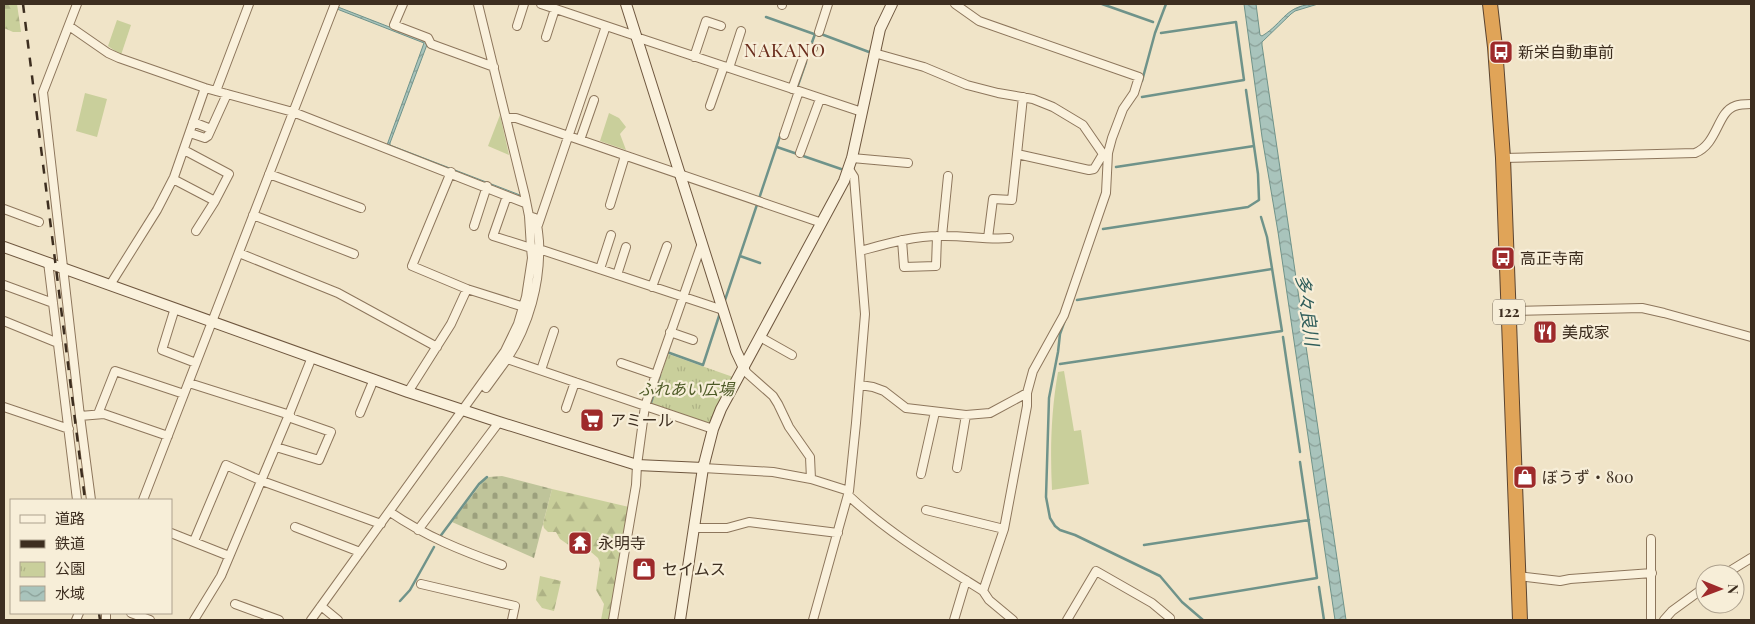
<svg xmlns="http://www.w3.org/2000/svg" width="1755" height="624" viewBox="0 0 1755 624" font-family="'Playfair Display','Noto Sans JP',serif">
<defs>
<pattern id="forest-firs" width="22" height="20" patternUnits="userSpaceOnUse" patternTransform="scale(1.25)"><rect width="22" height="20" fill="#c9cf9b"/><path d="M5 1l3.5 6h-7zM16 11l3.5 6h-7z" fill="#aeb285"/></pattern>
<pattern id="cemetery-stones" width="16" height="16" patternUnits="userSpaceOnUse" patternTransform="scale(1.25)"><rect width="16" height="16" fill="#bfc49a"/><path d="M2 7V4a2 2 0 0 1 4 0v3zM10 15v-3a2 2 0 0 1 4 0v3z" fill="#9ca07d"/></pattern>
<pattern id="park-tufts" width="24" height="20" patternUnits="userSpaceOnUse" patternTransform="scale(1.25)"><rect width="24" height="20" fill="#c9cf9b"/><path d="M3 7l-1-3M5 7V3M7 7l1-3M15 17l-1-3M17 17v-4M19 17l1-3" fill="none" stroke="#aeb285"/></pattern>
<pattern id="water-waves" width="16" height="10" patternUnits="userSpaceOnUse" patternTransform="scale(1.25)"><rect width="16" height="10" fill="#a9c4bc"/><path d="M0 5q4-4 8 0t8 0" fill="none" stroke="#8ba098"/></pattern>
</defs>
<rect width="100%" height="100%" fill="#f0e4c8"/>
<!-- green -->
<path fill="#c9cf9b" d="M117,20L131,25L121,55L108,46Z
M85,93L107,99L97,137L76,131Z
M609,113L619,118L626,127L620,134L626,150L600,141Z
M500,115L509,155L488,146Z
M1064,371L1074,431L1081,430L1089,484L1052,490C1050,450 1051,412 1058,372Z"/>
<!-- forest -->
<path fill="url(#forest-firs)" d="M4,4H17L21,32H13L4,28Z
M552,489L629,507L610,620H601L604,604L596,590L600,563L598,558L591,552L573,548L560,539L556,532H548L544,528L543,524Z
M540,576L561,581L554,611L542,608L536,600Z"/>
<!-- cemetery -->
<path fill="url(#cemetery-stones)" d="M502,476L552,489L534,558L452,522L484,480L489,477Z"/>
<!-- park -->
<path fill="url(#park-tufts)" d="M668,354L733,377L710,425L651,406Z"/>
<!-- water -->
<path fill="url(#water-waves)" stroke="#6f938a" d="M1244,4H1256L1260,35L1262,36C1285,22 1285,4 1318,4L1295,11L1291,14L1262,42V45L1346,620H1335L1278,232L1262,137Z
M338,7L428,42L390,143V145L520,195V197L387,145L424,43L337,9Z"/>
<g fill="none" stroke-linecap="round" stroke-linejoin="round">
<!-- stream -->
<path stroke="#6f938a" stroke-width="2.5" d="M1102,4L1153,22
M766,17L814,34
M810,48L815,34H821L869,52
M1142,81L1155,33L1166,4
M797,88L806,62
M1142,97L1244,80L1236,22L1161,33
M777,147L841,169
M1116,167L1254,146
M1103,229L1248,207L1259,200L1258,174L1246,90
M740,256L760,263
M725,300L781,133
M1077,300L1272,269
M1065,320L1060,334L1058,352L1049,398L1046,497L1050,518L1055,526L1060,530L1075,535L1160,576L1182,602L1203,620
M1283,337L1300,452
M667,353V352L703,365L720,313
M1060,364L1282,331L1267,237L1261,217
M647,415L660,375
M439,538L479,484L487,477
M1144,545L1309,520
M1319,587L1324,620
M1190,599L1317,578L1300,462
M400,601L410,590L434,547"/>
<!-- street casing -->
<g stroke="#8d765c" stroke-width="10">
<path id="street" d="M77,4L43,92L80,416
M403,4L394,25L428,38L431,44L494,67
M541,4L636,36
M782,5V4
M69,26L108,53L119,58L205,88L293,112L525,203
M517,26L524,4
M819,32L828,4
M546,37L555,9
M636,37L862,112
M874,53L924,67L967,85L998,93L1033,99L1053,107L1083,125L1103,154L1108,153
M694,57L706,21L721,26
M729,68L741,31
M792,89L806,50L813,48
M216,91L249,4
M710,106L724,66
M506,118H516L822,223
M193,122L211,129
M190,133L205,138L208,136L227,94
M784,135L799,91
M580,140L594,100
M184,150L229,174L215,201L196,231
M800,153L820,99
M1017,154L1023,97
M852,158L908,163
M1503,158L1695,153C1718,144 1717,112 1735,106C1740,104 1746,104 1751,104
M451,172L412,266L467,289L524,307
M269,174L361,208
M173,179L215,201
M507,196L493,236L531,248L539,249L723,310
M610,205L625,156
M4,209L39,222
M253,215L354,254
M529,216L535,218C538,225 538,233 539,241C541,282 529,325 507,359L713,429
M538,225L606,26
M474,226L487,186
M942,236L948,176
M988,238L993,199L1012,200L1017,154L1089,170L1094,169L1103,154
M902,240L904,267L936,266L937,236
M860,251C886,244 912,236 940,236C963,235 986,240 1009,238
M239,253L338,293L437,347
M48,262L77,500
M600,269L611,235
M617,275L626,247
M4,285L53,303
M110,285L157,210L174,177L205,88
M652,287L667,246
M175,308L162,350L196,363
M1509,311L1642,308L1664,313L1751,337
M4,321L58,343
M670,332L693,340
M760,337L792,355
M621,363L656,375
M744,368L747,373L773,396L778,404L789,427L810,457L811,479
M541,370L554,331
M189,383L290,415
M860,385L873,387L884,391L906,408L966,415L990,413L1027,393L1033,371L1064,315L1106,193L1108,153L1112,138L1123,109L1134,93L1139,77L979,21L955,4
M486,388L507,359
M408,392L451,324L467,289
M4,407L69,429
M566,408L575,382
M360,413L374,379
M98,414L115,371L184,394
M276,447L319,460L331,432L288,417
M703,468L773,472L811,479L849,491
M957,468L966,415
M921,474L935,412
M848,495C888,533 937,562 983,591L989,600L1013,620
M91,500L80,416L104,414L168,436
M143,500L335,4
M926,510L1004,529
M390,512C425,536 462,551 502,565
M295,527L360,552
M694,528H727L749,522L838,533
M418,530L499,422
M171,533L229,556
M194,541L226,465L262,481L381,524
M1725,574L1751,558
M1518,576L1560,581L1570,579L1652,573
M421,584L515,606L512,620
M983,591L1004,529L1027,406V393
M235,604L279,620
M321,606L338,620
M106,613V620
M131,613L150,620
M76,620L79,613
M194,620L221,576L288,417L312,357
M311,620L505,351L518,324L526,297L532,258L531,248L529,216L525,196L478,4
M613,620L636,485L637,465L645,406L702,243
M813,620L849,491L856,423L865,314L854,177L849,169
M954,620L966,580
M1067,620L1096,571L1152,603L1170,618
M1651,620V539
M1664,620L1672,611L1705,587"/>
</g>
<!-- secondary casing -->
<g stroke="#6f573f" stroke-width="12">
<path id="secondary" d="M626,4L736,351L744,368
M4,247L408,392L499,422L637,465L703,468
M680,620L703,468L713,429L721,409L844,181L852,158L880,29L892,4"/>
</g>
<!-- highway casing -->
<g stroke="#5b4430" stroke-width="16">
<path id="highway" d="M1490,4L1495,47L1503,158L1520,620"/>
</g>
<!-- street -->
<use href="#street" stroke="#faf1dc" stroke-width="8"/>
<!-- secondary -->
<use href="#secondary" stroke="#faf1dc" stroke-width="10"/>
<!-- highway -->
<use href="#highway" stroke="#e0a458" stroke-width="14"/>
<!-- rail -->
<path stroke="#3d2e20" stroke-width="2.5" stroke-dasharray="9 9" stroke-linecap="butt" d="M23,4L85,500
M99,613L100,620"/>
</g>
<!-- icons -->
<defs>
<g id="bus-square" transform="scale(1.25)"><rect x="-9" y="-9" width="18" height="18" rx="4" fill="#9e2a2b" stroke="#f7eed8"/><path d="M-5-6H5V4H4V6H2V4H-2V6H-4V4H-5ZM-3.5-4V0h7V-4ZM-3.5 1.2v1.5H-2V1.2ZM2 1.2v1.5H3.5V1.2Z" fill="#fff"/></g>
<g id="restaurant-square" transform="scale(1.25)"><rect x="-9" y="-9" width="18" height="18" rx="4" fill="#9e2a2b" stroke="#f7eed8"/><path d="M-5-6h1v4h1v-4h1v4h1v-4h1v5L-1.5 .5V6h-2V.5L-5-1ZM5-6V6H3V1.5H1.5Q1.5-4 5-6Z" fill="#fff"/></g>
<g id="supermarket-square" transform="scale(1.25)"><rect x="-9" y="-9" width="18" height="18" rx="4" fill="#9e2a2b" stroke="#f7eed8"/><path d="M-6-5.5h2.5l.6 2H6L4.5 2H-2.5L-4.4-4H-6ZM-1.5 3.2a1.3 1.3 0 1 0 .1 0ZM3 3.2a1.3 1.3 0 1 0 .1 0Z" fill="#fff"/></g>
<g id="shop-square" transform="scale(1.25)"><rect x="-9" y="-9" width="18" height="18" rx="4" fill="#9e2a2b" stroke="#f7eed8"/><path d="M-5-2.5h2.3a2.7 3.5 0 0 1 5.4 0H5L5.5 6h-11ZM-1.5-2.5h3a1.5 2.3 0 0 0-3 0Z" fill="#fff"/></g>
<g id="temple-square" transform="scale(1.25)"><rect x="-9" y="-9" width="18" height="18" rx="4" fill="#9e2a2b" stroke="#f7eed8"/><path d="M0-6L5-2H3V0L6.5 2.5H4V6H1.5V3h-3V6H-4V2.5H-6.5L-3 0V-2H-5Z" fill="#fff"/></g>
</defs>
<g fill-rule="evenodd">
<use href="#bus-square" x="1501" y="52"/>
<use href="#bus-square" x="1503" y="258"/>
<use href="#restaurant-square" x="1545" y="332"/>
<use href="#supermarket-square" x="592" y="420"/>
<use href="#shop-square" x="1525" y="477"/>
<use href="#temple-square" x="580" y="543"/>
<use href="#shop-square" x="644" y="569"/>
</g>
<g text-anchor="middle" stroke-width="4.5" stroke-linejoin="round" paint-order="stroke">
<!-- shield labels -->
<rect fill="#f7eed8" stroke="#756857" stroke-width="1" x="1493" y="299.5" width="32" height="25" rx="4"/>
<g font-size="15" font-weight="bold" fill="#3d2e20">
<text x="1509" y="317">122</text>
</g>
<!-- poi labels -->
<g font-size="16" fill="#3d2e20" stroke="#f7eed8" text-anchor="start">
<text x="1518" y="58">新栄自動車前</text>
<text x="1520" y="264">高正寺南</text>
<text x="1562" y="338">美成家</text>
<text x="610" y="426">アミール</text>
<text x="1542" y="483">ぼうず・800</text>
<text x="598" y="549">永明寺</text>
<text x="662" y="575">セイムス</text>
</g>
<!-- park labels -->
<g font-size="16" font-style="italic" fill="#4d5a26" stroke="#f7eed8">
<text x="686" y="395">ふれあい広場</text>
</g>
<!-- water labels -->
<g font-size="18" font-style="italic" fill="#2f5d5a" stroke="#f7eed8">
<text transform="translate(1307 310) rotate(82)" y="6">多々良川</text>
</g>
<!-- quarter labels -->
<g font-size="19" letter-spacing="1" fill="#6b2e1e" stroke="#f7eed8">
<text x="785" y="57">NAKANO</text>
</g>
</g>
<!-- border -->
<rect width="1755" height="624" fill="none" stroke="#3d2e20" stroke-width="10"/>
<!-- legend -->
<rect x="10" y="499" width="162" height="115" fill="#f7eed8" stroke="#ada18e"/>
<rect x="20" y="515" width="25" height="8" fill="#faf1dc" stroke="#ada18e"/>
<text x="55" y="524" font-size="15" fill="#3d2e20">道路</text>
<rect x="20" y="540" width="25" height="8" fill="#3d2e20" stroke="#ada18e"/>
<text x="55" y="549" font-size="15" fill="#3d2e20">鉄道</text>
<rect x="20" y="562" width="25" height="15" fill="url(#park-tufts)" stroke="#ada18e"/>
<text x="55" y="574" font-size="15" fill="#3d2e20">公園</text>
<rect x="20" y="586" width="25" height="15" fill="url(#water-waves)" stroke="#ada18e"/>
<text x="55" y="599" font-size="15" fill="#3d2e20">水域</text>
<!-- north arrow -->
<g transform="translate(1720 589) rotate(91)"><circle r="24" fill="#f7eed8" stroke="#ada18e"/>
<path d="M0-4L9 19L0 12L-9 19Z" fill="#9e2a2b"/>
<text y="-8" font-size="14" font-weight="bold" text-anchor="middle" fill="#3d2e20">N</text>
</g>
</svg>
